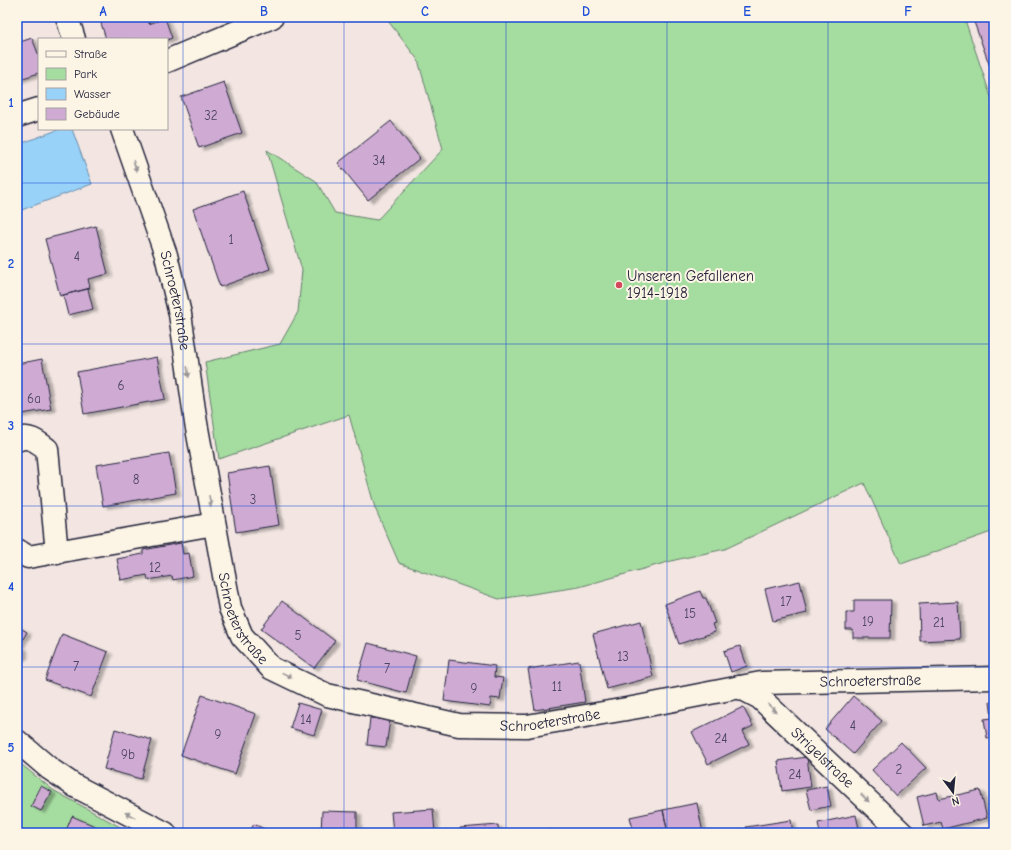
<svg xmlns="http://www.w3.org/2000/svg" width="1011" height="850" viewBox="0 0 1011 850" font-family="'Comic Neue',sans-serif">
<defs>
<filter id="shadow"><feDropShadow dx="4.5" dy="2.5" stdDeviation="1" flood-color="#0004"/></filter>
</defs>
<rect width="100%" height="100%" fill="#f3e6e2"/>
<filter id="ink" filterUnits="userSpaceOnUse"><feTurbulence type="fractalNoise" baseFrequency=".025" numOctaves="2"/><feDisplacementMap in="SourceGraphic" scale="8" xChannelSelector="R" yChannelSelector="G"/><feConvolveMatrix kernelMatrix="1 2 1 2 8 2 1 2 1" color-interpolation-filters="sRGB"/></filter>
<g filter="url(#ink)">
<!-- green -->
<path fill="#a5dc9f" stroke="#647f6d" d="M385,17H964L994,106V531L901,564L864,483L725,549L675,560L579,587L499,599L399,563L375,508L349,415L219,459L205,362L280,344L298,312L302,270L267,150L316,181L335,213L377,220L443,149L418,60Z
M17,761L53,790L131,833H17Z"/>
<!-- water -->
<path fill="#98d2f8" stroke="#698cac" d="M60,129H72L92,184L19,211L17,207V145Z"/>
<!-- building -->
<path fill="#cfabd4" stroke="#22223b" filter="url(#shadow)" d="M99,17H147L149,24L165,18L172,38L167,40L106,39Z
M989,17H994L993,75L974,22Z
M32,38L39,56V73L17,80V43Z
M224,82L242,133L199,148L181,97Z
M391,121L420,158L368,200L338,163Z
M243,191L270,269L220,287L193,209Z
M96,226L108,274L88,279L90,288L60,296L45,239Z
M88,289L93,309L68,315L63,295Z
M157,357L165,399L84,414L77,372Z
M42,359L51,409L22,414L17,387V364Z
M17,387L22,414L17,415Z
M169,453L176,493L103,506L96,465Z
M270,466L279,525L236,532L227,473Z
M181,543L183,554L189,553L193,576L173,580L172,576L148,580L147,575L121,580L117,559L143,554V550Z
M800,581L807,613L773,621L765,589Z
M700,591L703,598H706L715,623L712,624L715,632L679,644L665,604Z
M854,600H891L890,638H853V630H846V612H854Z
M282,601L335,641L314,668L261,629Z
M958,602L960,639L920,641L919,604Z
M641,621L653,677L607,689L593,634Z
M17,626L27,632L19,646L23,648V656L17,660Z
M62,634L108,652L91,697L45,680Z
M368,643L416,656L406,693L357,680Z
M740,646L747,666L731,672L724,651Z
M449,660L495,666L494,677L503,678L500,699L491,698L490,707L444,701Z
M579,661L585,702L535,710L528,669Z
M202,695L256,714L235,774L181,755Z
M853,696L882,721L853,754L825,729Z
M994,701V741L993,737L987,738L984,719L992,718L990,702Z
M298,703L322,710L314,735L290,728Z
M743,707L753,726L743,731L749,744L708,764L692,732Z
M370,718L390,720L386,747L367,745Z
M115,729L152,740L141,779L104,769Z
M901,742L926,768L896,796L872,770Z
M807,757L811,787L782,791L778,761Z
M41,786L52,792L41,811L31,806Z
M827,786L831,806L811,810L806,790Z
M980,790L987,818L943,829L941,822L924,826L917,797L937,792L939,799Z
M697,803L703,833H668L663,810Z
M433,809L435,833H393L391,812Z
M663,810L668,833H634L630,817Z
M322,811L357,812V833H321Z
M856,815L860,833H820L818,823Z
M72,816L106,831L105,833H65Z
M791,820L793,833H747L746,827Z
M254,824L272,833H249Z
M498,825L499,833H460V828Z
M547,830L589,832V833H547Z"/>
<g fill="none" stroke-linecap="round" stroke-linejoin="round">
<!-- minor casing -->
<g stroke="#22223b" stroke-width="25">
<g id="minor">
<path d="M67,17L74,39"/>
<path d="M167,61L272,17"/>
<path d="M17,116L39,109"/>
<path id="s1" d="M122,129L166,255L180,314L196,423L230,608L242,636L271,668L327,695L459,725L527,726L638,707L761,683L994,678"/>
<path d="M17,440C28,434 38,442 47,449L57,553"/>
<path d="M17,550L28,557L214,524"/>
<path id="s2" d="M739,687L760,698L902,833"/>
<path d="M17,741L50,769L75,786L165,833"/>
</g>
</g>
<!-- minor -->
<use href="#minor" stroke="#fcf5e5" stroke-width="22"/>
</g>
<!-- one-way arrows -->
<defs><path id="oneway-solid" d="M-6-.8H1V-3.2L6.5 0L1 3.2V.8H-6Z"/></defs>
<g fill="#9a9698">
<use href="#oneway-solid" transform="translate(135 166) rotate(71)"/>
<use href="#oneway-solid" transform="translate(188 372) rotate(82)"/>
<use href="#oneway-solid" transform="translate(210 501) rotate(80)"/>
<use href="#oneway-solid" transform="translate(287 675) rotate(26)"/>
<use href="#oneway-solid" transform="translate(772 708) rotate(44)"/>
<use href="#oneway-solid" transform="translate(865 798) rotate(44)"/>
<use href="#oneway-solid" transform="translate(130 815) rotate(-152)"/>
</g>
</g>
<!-- grid -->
<path fill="none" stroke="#1d4ed8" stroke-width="1" stroke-opacity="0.55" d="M183,17V833M344,17V833M506,17V833M667,17V833M828,17V833M17,183H994M17,344H994M17,506H994M17,667H994"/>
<!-- markers -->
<circle fill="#d1495b" stroke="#fcf5e5" stroke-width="1.5" cx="619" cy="285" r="4"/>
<g text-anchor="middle" stroke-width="4" stroke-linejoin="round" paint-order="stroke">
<!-- number labels -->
<g font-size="13" fill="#4d4461">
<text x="211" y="120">32</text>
<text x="379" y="165">34</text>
<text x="231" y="244">1</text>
<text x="77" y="261">4</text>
<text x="121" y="390">6</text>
<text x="34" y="403">6a</text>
<text x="136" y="484">8</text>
<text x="253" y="504">3</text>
<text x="155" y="572">12</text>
<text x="786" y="606">17</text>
<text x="690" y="618">15</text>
<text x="868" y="626">19</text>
<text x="939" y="627">21</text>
<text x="298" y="640">5</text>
<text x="623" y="661">13</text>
<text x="76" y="671">7</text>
<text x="387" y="673">7</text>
<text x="557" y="691">11</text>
<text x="474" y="693">9</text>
<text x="306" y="724">14</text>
<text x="853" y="730">4</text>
<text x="218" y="739">9</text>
<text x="721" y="743">24</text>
<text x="128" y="759">9b</text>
<text x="899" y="774">2</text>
<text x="795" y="779">24</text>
</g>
<!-- poi labels -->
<g font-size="15" fill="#22223b" stroke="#fcf5e5" text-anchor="start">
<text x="627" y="281">Unseren Gefallenen<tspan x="627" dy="17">1914-1918</tspan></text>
</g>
<!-- street labels -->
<g font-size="15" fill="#22223b" stroke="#fcf5e5">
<text dy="5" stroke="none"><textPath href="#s1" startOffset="180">Schroeterstraße</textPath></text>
<text dy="5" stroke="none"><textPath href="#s1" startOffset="507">Schroeterstraße</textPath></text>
<text dy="5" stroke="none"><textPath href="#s1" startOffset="1179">Schroeterstraße</textPath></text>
<text dy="5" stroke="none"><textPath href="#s1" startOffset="855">Schroeterstraße</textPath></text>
<text dy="5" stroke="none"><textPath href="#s2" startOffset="110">Strigelstraße</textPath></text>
</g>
</g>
<!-- margin -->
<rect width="1011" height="850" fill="none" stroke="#fcf5e5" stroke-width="44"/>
<!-- legend -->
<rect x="38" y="38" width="130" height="92" fill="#fcf5e5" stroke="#a5a1a1"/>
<rect x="46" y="51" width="20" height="6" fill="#fcf5e5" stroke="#a5a1a1"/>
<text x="74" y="58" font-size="12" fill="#22223b">Straße</text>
<rect x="46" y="68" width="20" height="12" fill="#a5dc9f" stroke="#a5a1a1"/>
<text x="74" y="78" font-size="12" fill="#22223b">Park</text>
<rect x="46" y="88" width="20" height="12" fill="#98d2f8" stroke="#a5a1a1"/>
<text x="74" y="98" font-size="12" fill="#22223b">Wasser</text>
<rect x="46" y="108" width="20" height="12" fill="#cfabd4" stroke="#a5a1a1"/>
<text x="74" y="118" font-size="12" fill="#22223b">Gebäude</text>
<!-- north arrow -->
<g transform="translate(953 792) rotate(164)" stroke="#fcf5e5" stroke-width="3" paint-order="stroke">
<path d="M0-3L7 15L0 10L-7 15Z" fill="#22223b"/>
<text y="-6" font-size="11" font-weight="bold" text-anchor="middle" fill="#22223b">N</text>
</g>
<rect x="22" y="22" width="967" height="806" fill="none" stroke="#1d4ed8" stroke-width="1.5"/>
<g font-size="13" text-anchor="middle" font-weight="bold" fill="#1d4ed8">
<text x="103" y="16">A</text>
<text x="264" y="16">B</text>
<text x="425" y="16">C</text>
<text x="586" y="16">D</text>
<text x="747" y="16">E</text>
<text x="908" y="16">F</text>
<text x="11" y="107">1</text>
<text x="11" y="268">2</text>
<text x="11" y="430">3</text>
<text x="11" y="591">4</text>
<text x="11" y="752">5</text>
</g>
</svg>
